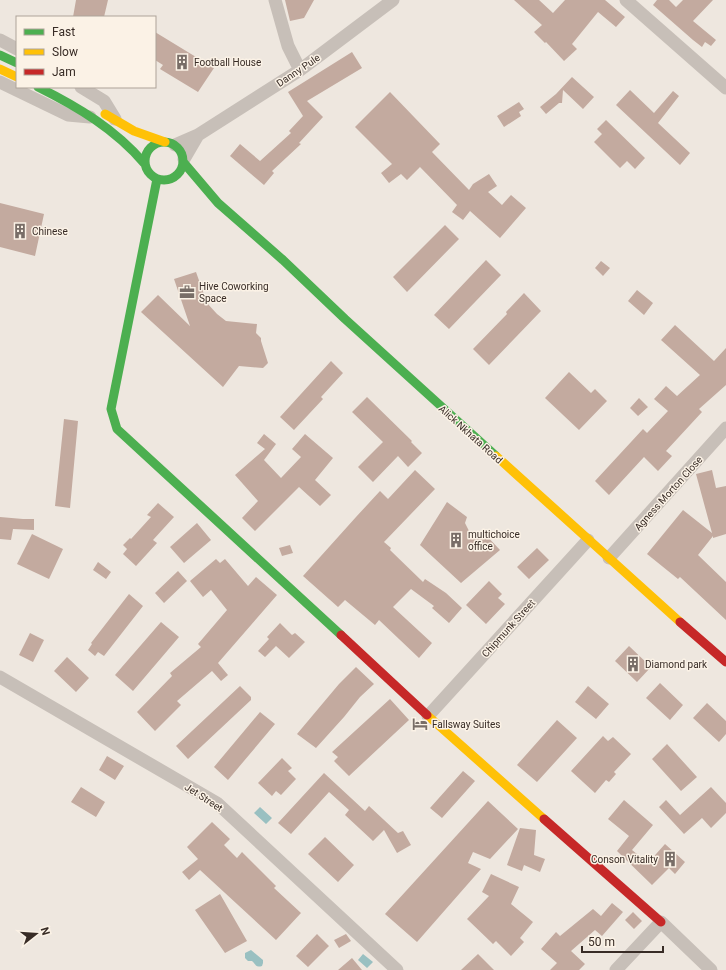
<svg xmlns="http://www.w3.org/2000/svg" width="726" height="970" viewBox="0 0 726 970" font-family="Roboto,sans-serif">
<rect width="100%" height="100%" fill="#eee7df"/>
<!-- water -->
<path fill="#99c0c1" d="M260,807L272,818L266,824L254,813Z
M251,950L263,960V963L262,966C255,968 256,964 252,961H248L245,958V953Z
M363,954L373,962L367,968L358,960Z"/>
<!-- building -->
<path fill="#c3aa9f" d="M76,0H108L104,17H73Z
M285,0H314L304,18L290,21Z
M514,0H539L553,13L565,0H605L625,17L616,27L598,12L572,44L577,49L564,61L546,42L545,43L534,32L542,25Z
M657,0H669L676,7L683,0H713L693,21L716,40L711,46L705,42L702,47L693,40L653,5Z
M155,32L214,68L198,92L160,69L163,65L155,60Z
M352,52L362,68L307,101L323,117L299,143L301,144L272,171L274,173L264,185L230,156L240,144L260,161L291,133L289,131L303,116L288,92Z
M572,77L594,97L583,109L563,90L562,103H559L546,114L540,107L556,94Z
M630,90L654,113L673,91L679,96L658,123L690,153L680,165L616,105Z
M390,92L440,144L432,152L469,190L473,184L489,174L497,186L488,192L502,205L511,195L526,208L500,238L470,211L463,220L452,212L457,205L420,167L407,180L401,174L389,183L381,173L392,164L355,127Z
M519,102L524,109L519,112L521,116L504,127L497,116Z
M606,120L645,158L635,169L627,161L620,168L594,142L602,134L597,129Z
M0,203L44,214L35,256L0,247Z
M445,225L459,239L407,292L393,277Z
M486,260L501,275L449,329L434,315Z
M601,261L610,268L603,276L595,268Z
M196,272L207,303L217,314L226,321L257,324L256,333L261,338V341L268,363L263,368L239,366L223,387L141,312L158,295L190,326L174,279Z
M637,290L653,303L644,315L628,301Z
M524,293L541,311L489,365L473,349L507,314L506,312Z
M675,325L714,361L726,348V385L699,409L702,412L666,451L672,456L658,471L644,457L609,495L595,481L643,429L647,433L668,411L654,399L666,386L677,396L700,375L661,340Z
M331,361L343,373L321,397L323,399L294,430L280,417Z
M569,372L591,393L595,389L607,401L579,430L545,398Z
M367,397L412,441L411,442L422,453L408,467L398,456L373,482L358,467L383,442L352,412Z
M639,398L648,407L638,416L630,408Z
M64,419L78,421L70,508L55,506Z
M264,434L276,444L264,460L281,478L301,457L292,449L305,434L333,458L315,480L331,495L320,506L299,487L255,531L242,518L258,501L235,475L265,449L257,443Z
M415,470L435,489L384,542L391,548L390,550L423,582L425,579L446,593L462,608L449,623L432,608L434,606L411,589L393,607L432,643L419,658L379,620L375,625L345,600L338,607L303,576L356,517L380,491L388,499Z
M712,470L716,488L726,486V534L713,538V536L698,555L726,582V620L680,577L678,579L647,554L683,510L712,533L696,474Z
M447,502L467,517L465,523L469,531L475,535L484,533L500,550L461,583L420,545Z
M158,503L174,517L153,540L157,543L136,566L123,554L127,549L123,545L130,538L131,539L151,517L147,515Z
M0,517L23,519H34V530L13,529L11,540L0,539Z
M197,523L211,540L184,563L170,547Z
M32,534L63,549L49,579L17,564Z
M290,545L293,553L282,556L279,548Z
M537,548L549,560L529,579L517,567Z
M216,559L220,563L225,559L248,586L256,577L277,595L218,663L228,675L221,681L212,671L177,701L181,705L155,731L137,712L172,676L170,673L201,647L198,644L227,610L211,590L203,597L190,581Z
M98,562L111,572L106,579L93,570Z
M178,571L187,581L164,603L155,593Z
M489,581L502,594L498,598L505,604L486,624L466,605Z
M129,594L143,606L104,656L98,652L95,656L88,650L92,644L91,643Z
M161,622L179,637L133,691L115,675Z
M280,623L292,635L295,633L305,642L289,658L276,646L265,657L258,651L269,639L267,637Z
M30,633L44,640L33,662L19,655Z
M629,646L651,667L637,682L615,661Z
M67,657L89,678L76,692L54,671Z
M356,667L374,684L360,697L344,717L316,748L297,734L339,684Z
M660,683L683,705L670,720L646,698Z
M240,686L251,697V700L188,759L176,746Z
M588,686L609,704L596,719L575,702Z
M390,699L409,720L349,776L334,761L338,757L332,752Z
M707,703L726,721V734L719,742L693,718Z
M260,712L275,724L228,780L214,767Z
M557,720L577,738L537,782L517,765Z
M603,736L608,741L613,737L631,754L614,772L616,774L609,782L606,780L595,793L571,771Z
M667,744L697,777L681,791L652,759Z
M107,756L124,766L115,780L99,770Z
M282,758L292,768L288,771L296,779L281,795L276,791L272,796L258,783Z
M463,771L475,781L442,818L430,808Z
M324,773L365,811L369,806L398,833L403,831L411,845L397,853L384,830L373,841L345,815L349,810L329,792L291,834L278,823Z
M81,787L105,802L96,817L71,802Z
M711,787L726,803V813L711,828L702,818L684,834L659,807L666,800L680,815Z
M624,800L653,825L632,850L648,863L665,844L685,862L675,874L669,868L652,885L617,851L629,836L608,819Z
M488,801L518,829L490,859L473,852L468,863L481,869L417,942L385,914Z
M212,822L230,839L224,845L237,858L242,852L276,886L274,888L301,913L276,940L200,870L189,880L182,872L198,859L187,847Z
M520,828L536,830L534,855L545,859L540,872L524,865L522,871L507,865Z
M325,837L354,865L338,882L308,854Z
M491,874L519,887L511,904L533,922L520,938L524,942L511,956L496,941L493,944L467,919L489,896L482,892Z
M220,894L247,941L225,953L195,910Z
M612,903L623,912L602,936L595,930L571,951L585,964L579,970H550L557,963L541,949L556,932L560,936L593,909L601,916Z
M633,912L642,921L634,929L625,920Z
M317,934L329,946L308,967L296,956Z
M346,934L351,941L339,948L334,940Z
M478,954L494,970H461Z
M352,958L362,970H338Z"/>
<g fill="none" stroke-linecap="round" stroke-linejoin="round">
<!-- street -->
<path stroke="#c7bfb8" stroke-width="13" d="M275,0L288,46L300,70
M626,0L726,88
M0,40L17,49
M0,82L68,115L90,117
M81,87L104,101L115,119
M175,145L198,135L300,70L393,0
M184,159L198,135
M609,558L726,428
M0,677L217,803L397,970
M428,716L588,540
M616,970L661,922L711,970"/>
<!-- fast -->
<path stroke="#4caf50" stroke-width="9" d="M0,55L17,63
M38,87C78,107 115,129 144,163
M145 161a19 19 0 1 1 38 0a19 19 0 1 1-38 0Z
M184,163L218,203L283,260L345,319L496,456
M157,179L111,409L117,429L341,635"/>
<!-- slow -->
<path stroke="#ffc107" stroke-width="9" d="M0,69L17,77
M105,114L134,131L165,142
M496,456L680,622
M427,715L544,819"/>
<!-- jam -->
<path stroke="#c62828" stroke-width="9" d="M680,622L726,662
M341,635L427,715
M544,819L661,922"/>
</g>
<!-- icons -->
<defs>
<g id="building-bare" transform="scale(1.2)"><path d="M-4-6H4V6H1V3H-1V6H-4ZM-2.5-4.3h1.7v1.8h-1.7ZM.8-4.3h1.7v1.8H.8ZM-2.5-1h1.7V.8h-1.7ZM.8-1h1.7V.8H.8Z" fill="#786d67" stroke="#fbf2e6" stroke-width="2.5" paint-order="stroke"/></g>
<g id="office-bare" transform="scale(1.2)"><path d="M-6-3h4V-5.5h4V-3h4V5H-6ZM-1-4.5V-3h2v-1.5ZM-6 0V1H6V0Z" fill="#786d67" stroke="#fbf2e6" stroke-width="2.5" paint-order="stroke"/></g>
<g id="hotel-bare" transform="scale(1.2)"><path d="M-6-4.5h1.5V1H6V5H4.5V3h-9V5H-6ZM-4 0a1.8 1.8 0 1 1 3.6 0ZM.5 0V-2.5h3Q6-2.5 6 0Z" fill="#786d67" stroke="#fbf2e6" stroke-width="2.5" paint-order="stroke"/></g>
</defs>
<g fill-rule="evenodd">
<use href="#building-bare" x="182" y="62"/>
<use href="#building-bare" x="20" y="231"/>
<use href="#office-bare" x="187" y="292"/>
<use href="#building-bare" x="456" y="540"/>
<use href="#building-bare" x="633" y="664"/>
<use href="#hotel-bare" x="420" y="724"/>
<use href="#building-bare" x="670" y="859"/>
</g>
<g text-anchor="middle" stroke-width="3" stroke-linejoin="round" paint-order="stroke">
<!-- poi labels -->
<g font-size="10" fill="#382c26" stroke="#fbf2e6" text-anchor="start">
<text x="194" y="66">Football House</text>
<text x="32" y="235">Chinese</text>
<text x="199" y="290">Hive Coworking<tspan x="199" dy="12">Space</tspan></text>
<text x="468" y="538">multichoice<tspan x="468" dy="12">office</tspan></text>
<text x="645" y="668">Diamond park</text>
<text x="432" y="728">Fallsway Suites</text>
<text x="658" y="863" text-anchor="end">Conson Vitality</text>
</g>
<!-- street labels -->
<g font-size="10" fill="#382c26" stroke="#fbf2e6">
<text transform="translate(298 70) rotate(-34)" y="4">Danny Pule</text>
<text transform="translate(471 434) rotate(42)" y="4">Alick Nkhata Road</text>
<text transform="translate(668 493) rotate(-48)" y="4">Agness Morton Close</text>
<text transform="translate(508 628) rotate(-48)" y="4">Chipmunk Street</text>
<text transform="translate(204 797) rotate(33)" y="4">Jet Street</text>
</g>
</g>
<!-- legend -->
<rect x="16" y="16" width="140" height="72" fill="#fbf2e6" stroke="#ada399"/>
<rect x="24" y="29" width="20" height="6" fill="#4caf50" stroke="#ada399"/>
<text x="52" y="36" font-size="12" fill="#382c26">Fast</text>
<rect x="24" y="49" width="20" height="6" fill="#ffc107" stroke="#ada399"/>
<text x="52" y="56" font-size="12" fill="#382c26">Slow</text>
<rect x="24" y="69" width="20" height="6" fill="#c62828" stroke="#ada399"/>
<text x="52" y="76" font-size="12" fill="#382c26">Jam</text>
<!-- north arrow -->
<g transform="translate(36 934) rotate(73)" stroke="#fbf2e6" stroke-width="3" paint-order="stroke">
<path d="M0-3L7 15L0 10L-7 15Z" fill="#382c26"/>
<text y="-6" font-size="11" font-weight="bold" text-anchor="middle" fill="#382c26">N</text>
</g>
<!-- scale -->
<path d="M582 946v6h81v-6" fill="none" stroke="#382c26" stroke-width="2"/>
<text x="588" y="946" font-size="12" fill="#382c26" stroke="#fbf2e6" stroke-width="3" paint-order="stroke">50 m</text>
</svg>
